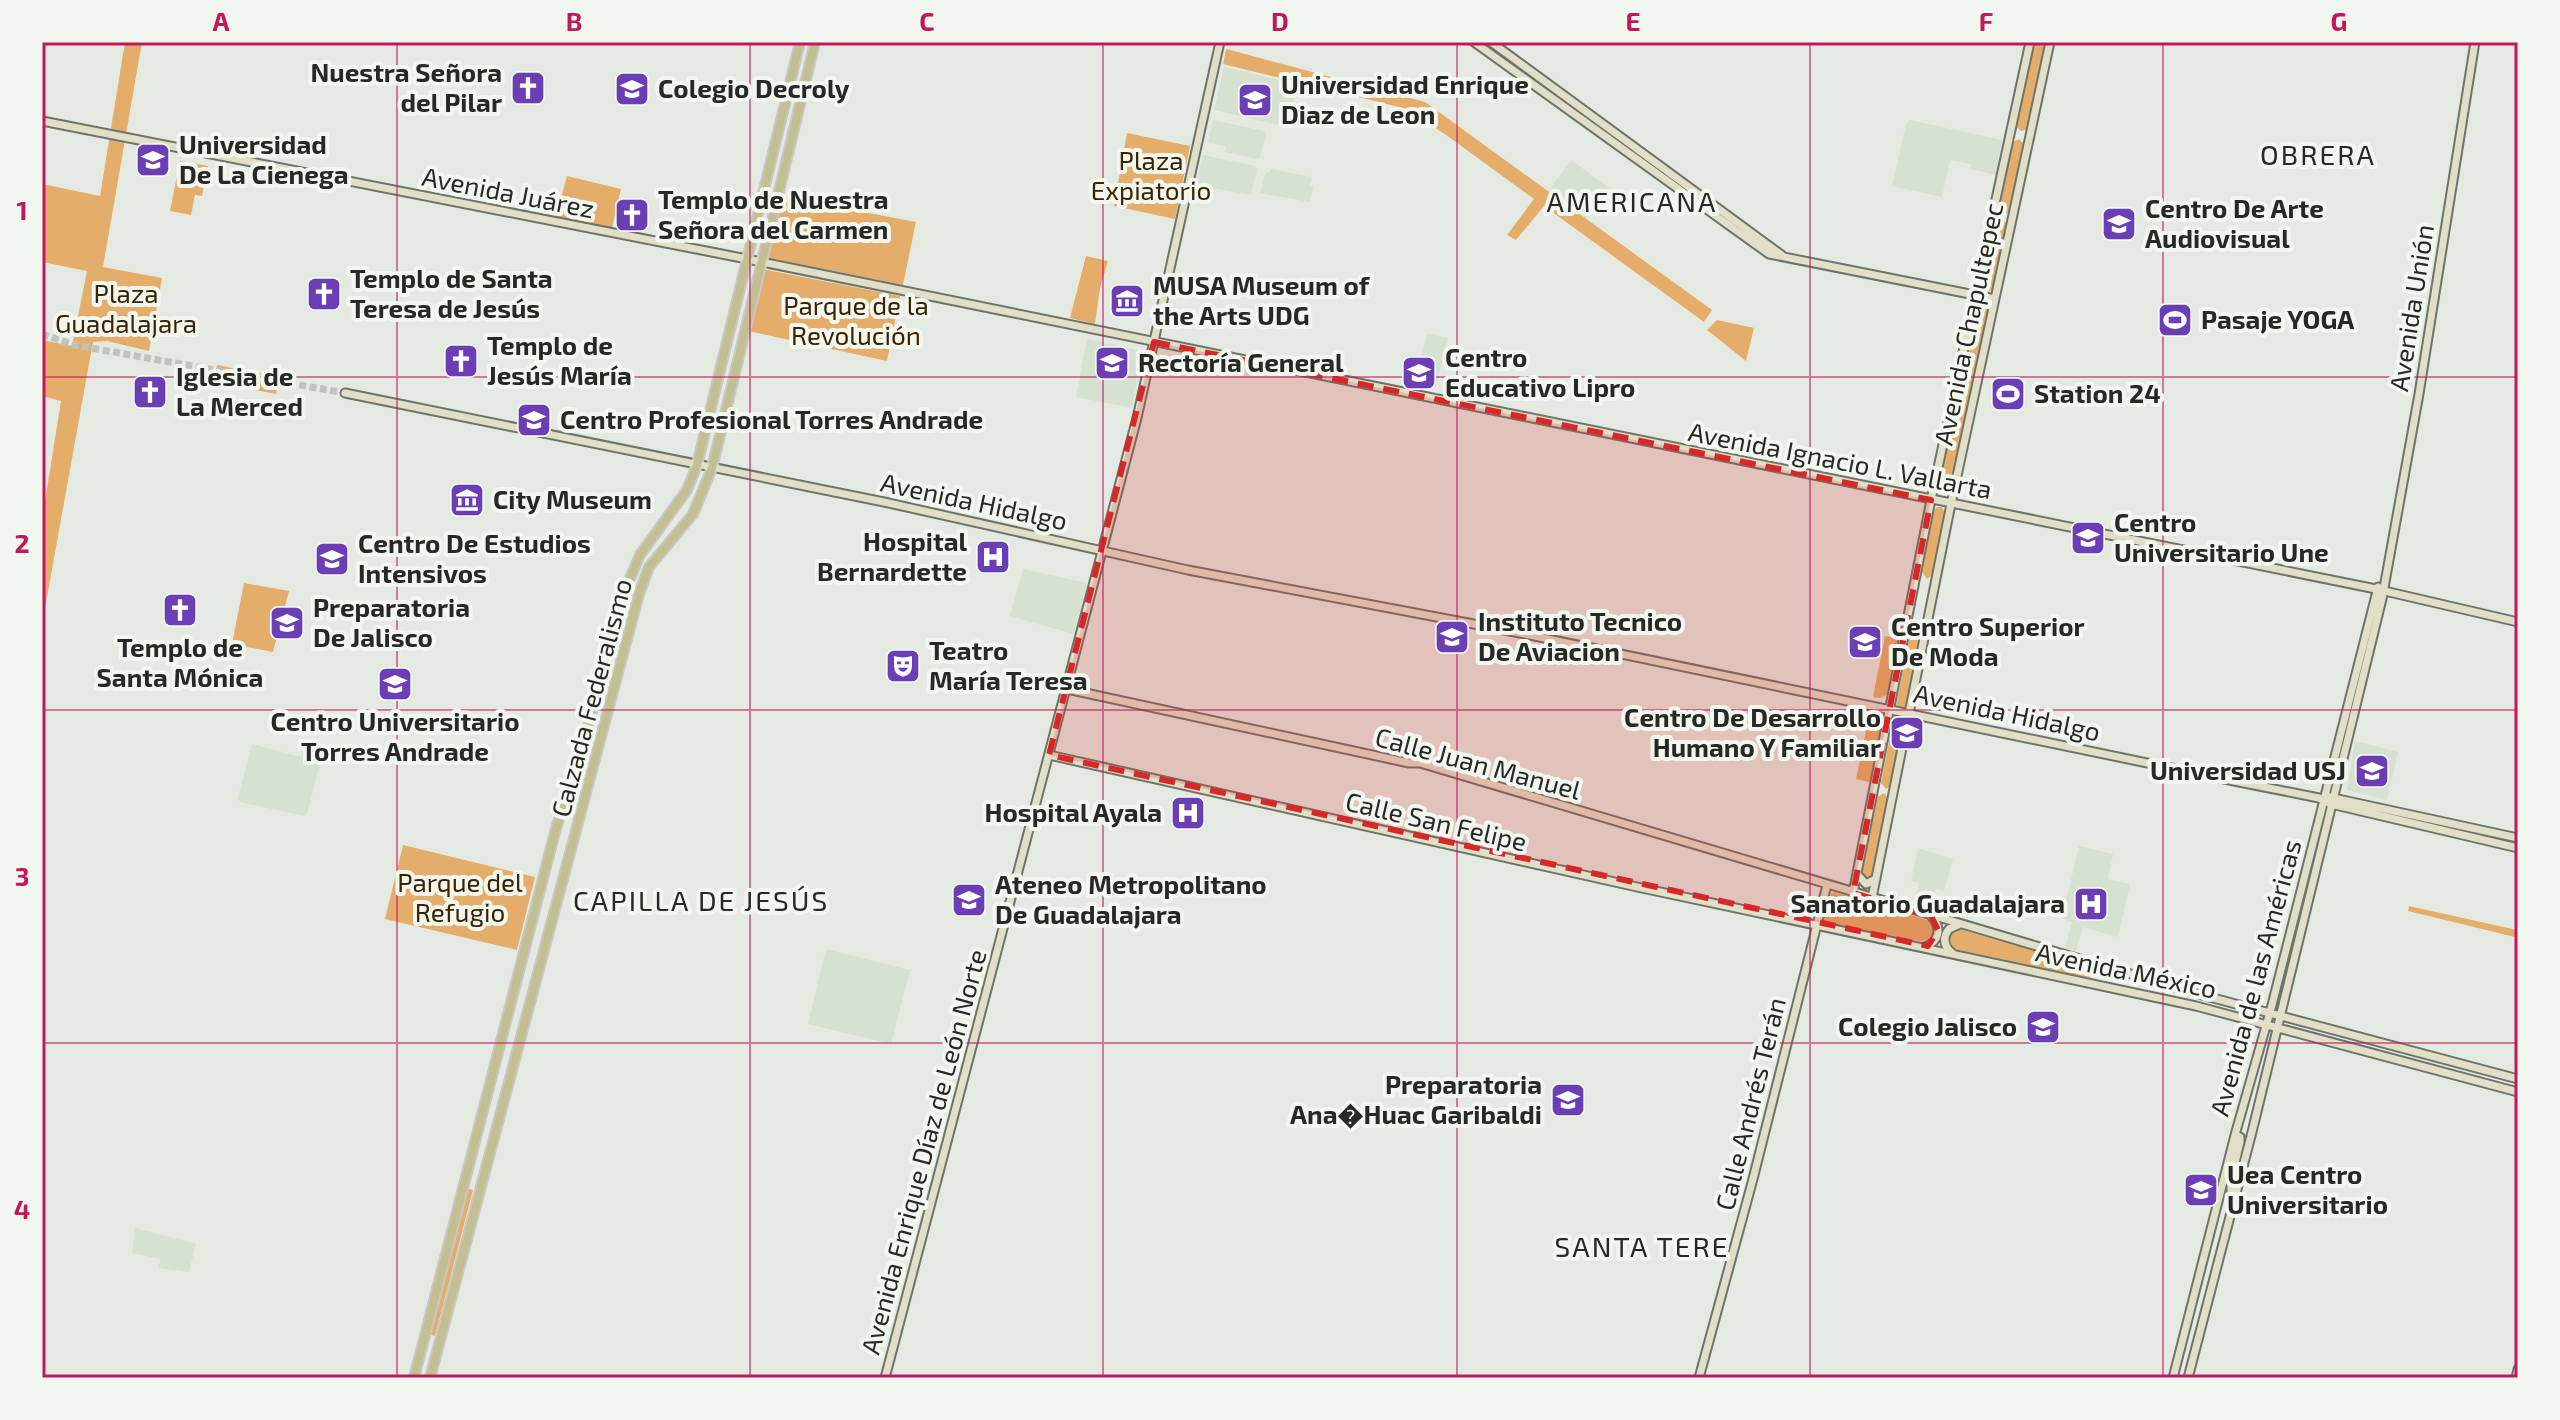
<svg xmlns="http://www.w3.org/2000/svg" width="2560" height="1420" viewBox="0 0 2560 1420" font-family="'Exo 2',sans-serif">
<rect width="100%" height="100%" fill="#e4eae1"/>
<!-- built -->
<path fill="#d6e1d1" d="M1224,67L1283,81L1281,87L1296,90L1287,127L1214,110Z
M1213,120L1264,131L1266,134L1260,157L1257,159L1225,152L1226,146L1208,143Z
M1910,120L2002,140L1996,175L1970,169L1971,164L1950,160L1942,197L1892,186L1906,125Z
M1203,155L1255,166L1257,170L1251,195L1196,185Z
M1571,160L1609,188L1585,220L1547,193Z
M1270,169L1312,177L1310,185L1313,186L1310,202L1260,193L1266,172L1269,173Z
M1427,334L1448,338L1436,387L1415,382Z
M1087,339L1143,351L1132,408L1076,397Z
M1023,569L1087,583L1074,634L1010,616Z
M2355,741L2398,752L2387,800L2347,790Z
M252,744L300,757L303,748L322,754L307,814L304,816L240,802L238,798Z
M2079,846L2113,854L2108,879L2130,884L2118,937L2083,927L2076,951L2065,948L2072,922L2064,919L2065,912L2056,909L2059,896L2067,897Z
M1918,848L1953,859L1944,891L1935,889L1930,908L1914,903L1919,883L1911,881Z
M826,949L910,970L891,1044L808,1024Z
M135,1228L196,1244L189,1272L159,1268L160,1259L132,1253Z"/>
<!-- green -->
<path fill="#e4ae6a" d="M125,42H142L103,267L162,278L149,351L107,341L93,342L42,625V520L61,401L42,396V373L45,368L42,340L72,346L87,271L42,262V184L100,196Z
M2033,42H2047L2028,129L2021,131L2015,126Z
M1226,49L1425,102L1712,310L1704,322L1544,206L1516,240L1507,235L1534,199L1449,137L1407,109L1223,64Z
M1127,133L1190,146L1175,219L1114,206Z
M2019,139L2025,145L2011,211L2003,215L1998,208L2012,143Z
M180,161L208,166L202,196L195,195L191,215L170,211Z
M567,176L621,189L612,228L556,217Z
M780,196L916,222L903,285L765,258Z
M2003,220L2008,225L1994,289L1987,292L1982,286L1995,225Z
M1086,256L1108,261L1100,288L1095,324L1070,318Z
M762,269L900,296L887,361L748,331Z
M1979,305L1987,307L1988,313L1950,490L1943,494L1937,488L1975,310Z
M1717,320L1754,328L1746,361L1707,330Z
M217,365L279,377L276,394L214,382Z
M1937,507H1942L1945,513L1933,574L1927,579L1922,572L1934,511Z
M244,583L289,591L273,652L232,644Z
M1916,635L1920,641L1892,785L1886,789L1881,783L1909,639Z
M1885,636L1902,639L1891,693L1880,698L1873,697Z
M1870,711L1887,715L1873,783L1856,779Z
M1884,793L1889,799L1873,876L1867,881L1861,874L1877,797Z
M403,845L535,877L517,950L385,919Z
M1834,892L1927,920L1933,926V933L1927,940L1920,941L1827,923L1823,919L1828,896Z
M2409,906L2517,930L2515,937L2408,911Z
M1959,929L2091,967L2095,975L2087,979L1953,949C1945,942 1948,931 1959,929Z
M466,1188L473,1190L435,1336L428,1334Z"/>
<g fill="none" stroke-linecap="round" stroke-linejoin="round">
<!-- secondary-tunnel -->
<path stroke="#bec3bc" stroke-width="7" stroke-dasharray="7 3.5" stroke-linecap="butt" d="M42,334L74,345L345,393"/>
<!-- secondary casing -->
<g stroke="#6e746c" stroke-width="11">
<path id="secondary" d="M1474,42L1769,254L1995,299
M1491,42L1783,256
M42,121L747,259L2376,589L2518,622
M345,393L884,502L1188,570L1500,629L2239,782L2319,798L2331,804L2518,848
M1067,689L1409,763H1420L2198,994L2518,1079
M1049,755L1637,887L2196,1006L2518,1092
M2329,797L2518,838
M1857,874L1866,884L1876,879
M1853,893L1931,500L2030,42
M1872,898L1951,504L2050,42
M1925,947C1940,941 1942,927 1931,916
M1952,953C1944,946 1942,938 1949,929L1960,924
M2231,1197V1180L2240,1142V1137L2235,1135
M885,1378L1137,418L1220,42
M1699,1378L1753,1179L1827,885
M2173,1378L2235,1135L2272,1005L2378,587
M2188,1378L2252,1132L2382,599L2419,394L2475,42
M2516,1378L2518,1369"/>
</g>
<!-- primary casing -->
<g stroke="#c7c7c7" stroke-width="12">
<path id="primary" d="M414,1378L555,832L589,722L625,590L640,555L687,490L697,465L800,42
M430,1378L639,594L649,567L693,514L712,468L815,42"/>
</g>
<!-- secondary -->
<use href="#secondary" stroke="#e1dfc8" stroke-width="7"/>
<!-- primary -->
<use href="#primary" stroke="#c4bf91" stroke-width="8"/>
</g>
<!-- marked area -->
<path fill="#d62828" fill-opacity="0.2" stroke="#d62828" stroke-width="6" stroke-dasharray="16 10" stroke-linejoin="round" d="M1154,342L1931,500L1853,893L1931,916L1938,930L1928,946L1049,755Z"/>
<!-- grid -->
<path fill="none" stroke="#c2185b" stroke-width="2" stroke-opacity="0.55" d="M397,42V1378M750,42V1378M1103,42V1378M1457,42V1378M1810,42V1378M2163,42V1378M42,377H2518M42,710H2518M42,1043H2518"/>
<!-- icons -->
<defs>
<g id="church-square" transform="scale(1.8)"><rect x="-9" y="-9" width="18" height="18" rx="4" fill="#6c3eb6" stroke="#f1f7ee"/><path d="M-1.2-6h2.4v3.5h3.3v2.4h-3.3V6h-2.4V-.1h-3.3v-2.4h3.3Z" fill="#fff"/></g>
<g id="university-square" transform="scale(1.8)"><rect x="-9" y="-9" width="18" height="18" rx="4" fill="#6c3eb6" stroke="#f1f7ee"/><path d="M0-5L7-2L0 1L-7-2ZM-4 1L0 2.5L4 1V4Q0 6-4 4Z" fill="#fff"/></g>
<g id="museum-square" transform="scale(1.8)"><rect x="-9" y="-9" width="18" height="18" rx="4" fill="#6c3eb6" stroke="#f1f7ee"/><path d="M0-6L6-3V-2H-6V-3ZM-5-1h2V3h-2ZM-1-1h2V3h-2ZM3-1h2V3H3ZM-6 4H6V6H-6Z" fill="#fff"/></g>
<g id="stadium-square" transform="scale(1.8)"><rect x="-9" y="-9" width="18" height="18" rx="4" fill="#6c3eb6" stroke="#f1f7ee"/><path d="M0-5a6.5 5 0 1 0 0 10a6.5 5 0 1 0 0-10ZM-3.5-1.8h7v3.6h-7Z" fill="#fff"/></g>
<g id="hospital-square" transform="scale(1.8)"><rect x="-9" y="-9" width="18" height="18" rx="4" fill="#6c3eb6" stroke="#f1f7ee"/><path d="M-5-5h3v3.5h4V-5h3V5h-3V1.5h-4V5h-3Z" fill="#fff"/></g>
<g id="theatre-square" transform="scale(1.8)"><rect x="-9" y="-9" width="18" height="18" rx="4" fill="#6c3eb6" stroke="#f1f7ee"/><path d="M-5-5.5Q0-4 5-5.5V0Q5 5 0 6Q-5 5-5 0ZM-3.3-2.5H-1v1.5H-3.3ZM1-2.5H3.3v1.5H1ZM-2.8 1Q0 5.5 2.8 1Z" fill="#fff"/></g>
</defs>
<g fill-rule="evenodd">
<use href="#church-square" x="528" y="88"/>
<use href="#university-square" x="632" y="89"/>
<use href="#university-square" x="1255" y="100"/>
<use href="#university-square" x="153" y="160"/>
<use href="#church-square" x="632" y="215"/>
<use href="#university-square" x="2119" y="224"/>
<use href="#church-square" x="324" y="294"/>
<use href="#museum-square" x="1127" y="301"/>
<use href="#stadium-square" x="2175" y="320"/>
<use href="#church-square" x="461" y="361"/>
<use href="#university-square" x="1112" y="363"/>
<use href="#university-square" x="1419" y="373"/>
<use href="#church-square" x="150" y="392"/>
<use href="#stadium-square" x="2008" y="394"/>
<use href="#university-square" x="534" y="420"/>
<use href="#museum-square" x="467" y="500"/>
<use href="#university-square" x="2088" y="538"/>
<use href="#hospital-square" x="993" y="557"/>
<use href="#university-square" x="332" y="559"/>
<use href="#church-square" x="180" y="610"/>
<use href="#university-square" x="287" y="623"/>
<use href="#university-square" x="1452" y="637"/>
<use href="#university-square" x="1865" y="642"/>
<use href="#theatre-square" x="903" y="666"/>
<use href="#university-square" x="395" y="684"/>
<use href="#university-square" x="1907" y="733"/>
<use href="#university-square" x="2372" y="771"/>
<use href="#hospital-square" x="1188" y="813"/>
<use href="#university-square" x="969" y="900"/>
<use href="#hospital-square" x="2091" y="904"/>
<use href="#university-square" x="2043" y="1027"/>
<use href="#university-square" x="1568" y="1100"/>
<use href="#university-square" x="2201" y="1190"/>
</g>
<g text-anchor="middle" stroke-width="8" stroke-linejoin="round" paint-order="stroke">
<!-- poi labels -->
<g font-size="26" font-weight="bold" fill="#272926" stroke="#f1f7ee" text-anchor="start">
<text x="502" y="82" text-anchor="end">Nuestra Señora<tspan x="502" dy="30">del Pilar</tspan></text>
<text x="1281" y="94">Universidad Enrique<tspan x="1281" dy="30">Diaz de Leon</tspan></text>
<text x="658" y="98">Colegio Decroly</text>
<text x="179" y="154">Universidad<tspan x="179" dy="30">De La Cienega</tspan></text>
<text x="658" y="209">Templo de Nuestra<tspan x="658" dy="30">Señora del Carmen</tspan></text>
<text x="2145" y="218">Centro De Arte<tspan x="2145" dy="30">Audiovisual</tspan></text>
<text x="350" y="288">Templo de Santa<tspan x="350" dy="30">Teresa de Jesús</tspan></text>
<text x="1153" y="295">MUSA Museum of<tspan x="1153" dy="30">the Arts UDG</tspan></text>
<text x="2201" y="329">Pasaje YOGA</text>
<text x="487" y="355">Templo de<tspan x="487" dy="30">Jesús María</tspan></text>
<text x="1445" y="367">Centro<tspan x="1445" dy="30">Educativo Lipro</tspan></text>
<text x="1138" y="372">Rectoría General</text>
<text x="176" y="386">Iglesia de<tspan x="176" dy="30">La Merced</tspan></text>
<text x="2034" y="403">Station 24</text>
<text x="560" y="429">Centro Profesional Torres Andrade</text>
<text x="493" y="509">City Museum</text>
<text x="2114" y="532">Centro<tspan x="2114" dy="30">Universitario Une</tspan></text>
<text x="967" y="551" text-anchor="end">Hospital<tspan x="967" dy="30">Bernardette</tspan></text>
<text x="358" y="553">Centro De Estudios<tspan x="358" dy="30">Intensivos</tspan></text>
<text x="313" y="617">Preparatoria<tspan x="313" dy="30">De Jalisco</tspan></text>
<text x="1478" y="631">Instituto Tecnico<tspan x="1478" dy="30">De Aviacion</tspan></text>
<text x="1891" y="636">Centro Superior<tspan x="1891" dy="30">De Moda</tspan></text>
<text x="180" y="657" text-anchor="middle">Templo de<tspan x="180" dy="30">Santa Mónica</tspan></text>
<text x="929" y="660">Teatro<tspan x="929" dy="30">María Teresa</tspan></text>
<text x="1881" y="727" text-anchor="end">Centro De Desarrollo<tspan x="1881" dy="30">Humano Y Familiar</tspan></text>
<text x="395" y="731" text-anchor="middle">Centro Universitario<tspan x="395" dy="30">Torres Andrade</tspan></text>
<text x="2346" y="780" text-anchor="end">Universidad USJ</text>
<text x="1162" y="822" text-anchor="end">Hospital Ayala</text>
<text x="995" y="894">Ateneo Metropolitano<tspan x="995" dy="30">De Guadalajara</tspan></text>
<text x="2065" y="913" text-anchor="end">Sanatorio Guadalajara</text>
<text x="2017" y="1036" text-anchor="end">Colegio Jalisco</text>
<text x="1542" y="1094" text-anchor="end">Preparatoria<tspan x="1542" dy="30">Ana�Huac Garibaldi</tspan></text>
<text x="2227" y="1184">Uea Centro<tspan x="2227" dy="30">Universitario</tspan></text>
</g>
<!-- park labels -->
<g font-size="26" fill="#3c2300" stroke="#f1f7ee">
<text x="1151" y="170">Plaza<tspan x="1151" dy="30">Expiatorio</tspan></text>
<text x="126" y="303">Plaza<tspan x="126" dy="30">Guadalajara</tspan></text>
<text x="856" y="315">Parque de la<tspan x="856" dy="30">Revolución</tspan></text>
<text x="460" y="892">Parque del<tspan x="460" dy="30">Refugio</tspan></text>
</g>
<!-- street labels -->
<g font-size="26" fill="#272926" stroke="#f1f7ee">
<text transform="translate(508 193) rotate(11)" y="9">Avenida Juárez</text>
<text transform="translate(2412 308) rotate(-81)" y="9">Avenida Unión</text>
<text transform="translate(1969 324) rotate(-78)" y="9">Avenida Chapultepec</text>
<text transform="translate(1840 461) rotate(11)" y="9">Avenida Ignacio L. Vallarta</text>
<text transform="translate(974 502) rotate(12)" y="9">Avenida Hidalgo</text>
<text transform="translate(592 698) rotate(-75)" y="9">Calzada Federalismo</text>
<text transform="translate(2007 713) rotate(12)" y="9">Avenida Hidalgo</text>
<text transform="translate(1478 764) rotate(15)" y="9">Calle Juan Manuel</text>
<text transform="translate(1436 822) rotate(13)" y="9">Calle San Felipe</text>
<text transform="translate(2126 971) rotate(12)" y="9">Avenida México</text>
<text transform="translate(2256 978) rotate(-75)" y="9">Avenida de las Américas</text>
<text transform="translate(1751 1104) rotate(-76)" y="9">Calle Andrés Terán</text>
<text transform="translate(924 1152) rotate(-75)" y="9">Avenida Enrique Díaz de León Norte</text>
</g>
<!-- neighbourhood labels -->
<g font-size="28" letter-spacing="2" fill="#272926" stroke="#f1f7ee">
<text x="2318" y="165">OBRERA</text>
<text x="1632" y="212">AMERICANA</text>
<text x="701" y="911">CAPILLA DE JESÚS</text>
<text x="1642" y="1257">SANTA TERE</text>
</g>
</g>
<!-- border -->
<rect width="2560" height="1420" fill="none" stroke="#f1f7ee" stroke-width="88"/>
<rect x="44" y="44" width="2472" height="1332" fill="none" stroke="#c2185b" stroke-width="3"/>
<g font-size="26" text-anchor="middle" font-weight="bold" fill="#c2185b">
<text x="221" y="31">A</text>
<text x="574" y="31">B</text>
<text x="927" y="31">C</text>
<text x="1280" y="31">D</text>
<text x="1633" y="31">E</text>
<text x="1986" y="31">F</text>
<text x="2339" y="31">G</text>
<text x="22" y="220">1</text>
<text x="22" y="553">2</text>
<text x="22" y="886">3</text>
<text x="22" y="1219">4</text>
</g>
</svg>
